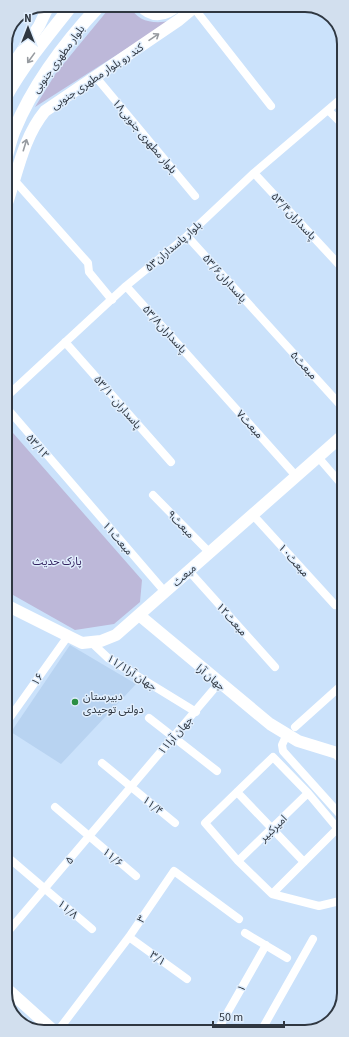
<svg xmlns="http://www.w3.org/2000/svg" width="349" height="1037" viewBox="0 0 349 1037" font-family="'Source Sans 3','Noto Sans Arabic',sans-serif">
<rect width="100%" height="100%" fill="#cbe2fb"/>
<!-- built -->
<path fill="#b8d3f1" d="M70,645L136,684L61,764L11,732Z"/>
<!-- green -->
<path fill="#bdb8d9" d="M112,5H129C137,22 153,24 170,21L35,107L56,73Z
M6,425L142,580L140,602L114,624L75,630L6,591Z"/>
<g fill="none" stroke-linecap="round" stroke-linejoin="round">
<!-- street -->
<path stroke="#fff" stroke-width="8" d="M194,8L271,106
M95,76L195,196
M328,110L343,125
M254,173L343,269
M15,181L88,263L89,272L112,300
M187,236L343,408
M126,286L296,476
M65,342L171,462
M6,397L126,286L187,236L254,173L343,97
M6,407L165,592
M318,457L343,486
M153,495L209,552
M253,515L335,605
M189,571L275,667
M91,642L108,658L196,712
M149,718L217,771
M6,723L68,636
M295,727L344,683
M287,734L282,745L283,751L344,819
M102,763L175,823
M237,792L304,862
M55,807L136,876
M344,836L308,793L273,757L205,823L238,861L272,894L319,906L344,900
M10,859L92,929
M238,861L308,793
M272,894L337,829
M245,933L287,958
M6,934L219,683
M129,937L187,979
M170,1031H171
M217,1031L266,945
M261,1031L313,939
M57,1032L129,937L174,871L239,919"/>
<!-- secondary -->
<path stroke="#fff" stroke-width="12" d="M5,76L39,26L49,5
M5,209C17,176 22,139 45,111L179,20L197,5
M6,605L82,643L101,641L116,635L343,435
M139,615L270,724L298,741L337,753L344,760
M6,988L55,1032"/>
<!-- primary -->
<path stroke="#fff" stroke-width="13" d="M141,5C152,18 166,15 177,5
M5,98C24,64 48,35 72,5
M5,161C8,151 10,141 14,131C33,85 66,41 100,5"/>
</g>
<!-- one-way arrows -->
<defs><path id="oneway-shaft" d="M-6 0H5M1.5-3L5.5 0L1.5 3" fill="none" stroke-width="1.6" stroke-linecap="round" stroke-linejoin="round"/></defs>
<g stroke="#979ba0">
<use href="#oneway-shaft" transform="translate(154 37) rotate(-34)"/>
<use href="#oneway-shaft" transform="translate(31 58) rotate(126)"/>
<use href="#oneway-shaft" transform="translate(25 145) rotate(-73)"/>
</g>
<!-- markers -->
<circle fill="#2c8f44" stroke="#e0eefd" stroke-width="1.5" cx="75" cy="702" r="4"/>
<g text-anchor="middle" stroke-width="3" stroke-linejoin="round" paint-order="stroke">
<!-- street labels -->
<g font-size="11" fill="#2f3741" stroke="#e0eefd">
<text transform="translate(58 59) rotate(-54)" y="4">بلوار مطهری جنوبی</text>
<text transform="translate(97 76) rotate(-34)" y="4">کند رو بلوار مطهری جنوبی</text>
<text transform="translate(145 136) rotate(50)" y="4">بلوار مطهری جنوبی۱۸</text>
<text transform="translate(294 216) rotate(47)" y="4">پاسداران۵۳/۴</text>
<text transform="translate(173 246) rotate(-41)" y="4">بلوار پاسداران۵۳</text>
<text transform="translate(225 278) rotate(48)" y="4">پاسداران۵۳/۶</text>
<text transform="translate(165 329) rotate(48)" y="4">پاسداران۵۳/۸</text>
<text transform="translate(304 365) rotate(48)" y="4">مبعث۵</text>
<text transform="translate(118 402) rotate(49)" y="4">پاسداران۵۳/۱۰</text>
<text transform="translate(250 424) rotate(48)" y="4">مبعث۷</text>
<text transform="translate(38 446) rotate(49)" y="4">۵۳/۱۲</text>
<text transform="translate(181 524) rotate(46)" y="4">مبعث۹</text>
<text transform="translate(118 538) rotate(49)" y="4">مبعث۱۱</text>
<text transform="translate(294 560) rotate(48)" y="4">مبعث۱۰</text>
<text transform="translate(184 575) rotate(-42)" y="4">مبعث</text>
<text transform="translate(232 619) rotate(48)" y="4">مبعث۱۲</text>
<text transform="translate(132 672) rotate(33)" y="4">جهان آرا۱۱/۱</text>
<text transform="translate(211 677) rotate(40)" y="4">جهان آرا</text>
<text transform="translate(37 679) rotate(-55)" y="4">۱۶</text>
<text transform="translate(175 735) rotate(-49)" y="4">جهان آرا۱۱</text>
<text transform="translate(153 805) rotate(39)" y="4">۱۱/۴</text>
<text transform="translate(273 828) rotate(-44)" y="4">امیرکبیر</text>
<text transform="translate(113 857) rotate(40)" y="4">۱۱/۶</text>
<text transform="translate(69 860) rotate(-49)" y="4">۵</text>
<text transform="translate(68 909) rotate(40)" y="4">۱۱/۸</text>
<text transform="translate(141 919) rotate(-56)" y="4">۳</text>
<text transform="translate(158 958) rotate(35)" y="4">۳/۱</text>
<text transform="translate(241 988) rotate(-61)" y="4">۱</text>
</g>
<!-- park labels -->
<g font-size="11" fill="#32215e" stroke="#e0eefd">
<text x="57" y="565">پارک حدیث</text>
</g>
<!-- poi labels -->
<g font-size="11" fill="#2f3741" stroke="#e0eefd" text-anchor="start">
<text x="83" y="700">دبیرستان<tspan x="83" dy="13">دولتی توحیدی</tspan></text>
</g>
</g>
<!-- crop -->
<path d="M0 0H349V1037H0ZM44 12H305A32 32 0 0 1 337 44V993A32 32 0 0 1 305 1025H44A32 32 0 0 1 12 993V44A32 32 0 0 1 44 12Z" fill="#d2dfee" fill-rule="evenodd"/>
<path fill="none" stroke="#2f3741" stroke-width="2" d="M44 12H305A32 32 0 0 1 337 44V993A32 32 0 0 1 305 1025H44A32 32 0 0 1 12 993V44A32 32 0 0 1 44 12Z"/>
<!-- north arrow -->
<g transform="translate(28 28)" stroke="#e0eefd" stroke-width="3" paint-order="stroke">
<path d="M0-3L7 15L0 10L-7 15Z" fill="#2f3741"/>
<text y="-6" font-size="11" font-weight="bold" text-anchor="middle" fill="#2f3741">N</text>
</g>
<!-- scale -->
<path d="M213 1021v6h71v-6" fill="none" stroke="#2f3741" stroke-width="2"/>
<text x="219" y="1021" font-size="12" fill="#2f3741" stroke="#e0eefd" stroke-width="3" paint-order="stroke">50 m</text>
</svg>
